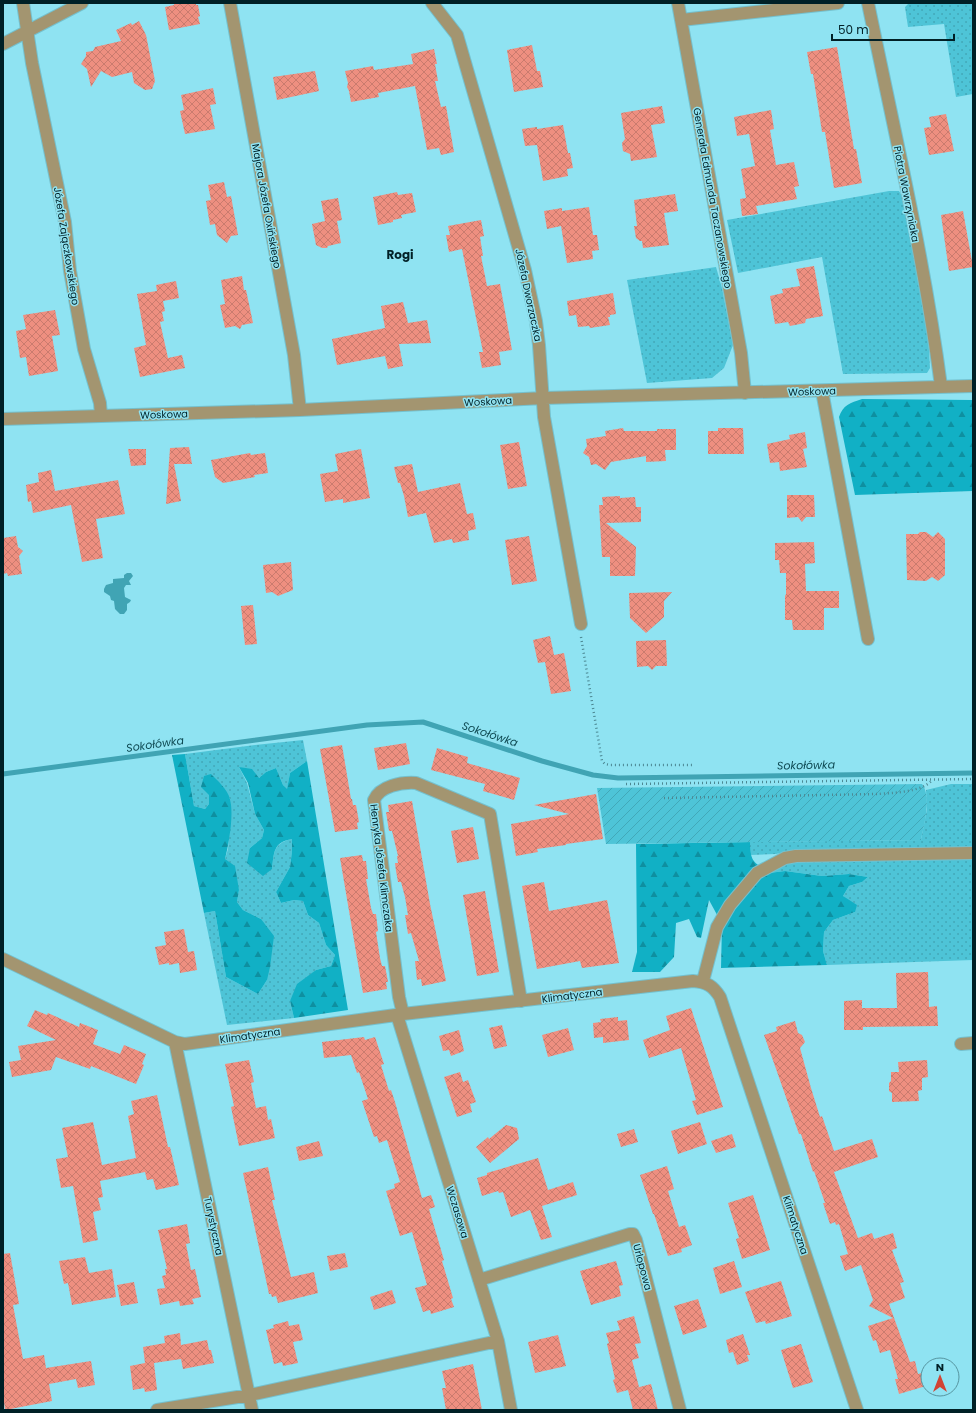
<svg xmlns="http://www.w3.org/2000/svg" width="976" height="1413" viewBox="0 0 976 1413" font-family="Poppins,sans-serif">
<defs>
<pattern id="grass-dots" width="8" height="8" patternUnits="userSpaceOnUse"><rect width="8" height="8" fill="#4ec4d7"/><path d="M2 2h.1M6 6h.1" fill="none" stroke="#42a8b8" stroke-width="1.8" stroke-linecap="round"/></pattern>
<pattern id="forest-firs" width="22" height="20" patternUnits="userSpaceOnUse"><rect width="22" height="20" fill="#11b0c5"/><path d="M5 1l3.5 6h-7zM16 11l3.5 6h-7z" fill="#0e8fa0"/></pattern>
<pattern id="garden-furrows" width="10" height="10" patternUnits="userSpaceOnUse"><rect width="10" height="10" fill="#4ec4d7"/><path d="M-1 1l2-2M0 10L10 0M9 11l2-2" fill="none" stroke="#42a8b8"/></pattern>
<pattern id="building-cross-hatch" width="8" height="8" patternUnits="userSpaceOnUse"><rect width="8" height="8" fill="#ee8f80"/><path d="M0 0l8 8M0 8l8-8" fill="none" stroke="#ca7b6e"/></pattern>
</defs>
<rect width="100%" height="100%" fill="#8fe3f2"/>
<!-- grass -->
<path fill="url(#grass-dots)" d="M916,3H973V94L956,97L944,24L908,27L905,7L908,4Z
M889,191H899L905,201L928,333L930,368L927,373L843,374L822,257L738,273L727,220Z
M716,267L722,288L733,345L724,368L712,378L647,383L627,280Z
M303,740L307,761L290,773L287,790L283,785L276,768L266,772L259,778L239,767L247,783L255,814L264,830L262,838L250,848L272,869C274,853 273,843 292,839V851L290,867L276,892L281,903L294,900L303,901L308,915L319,923L326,945L335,955L331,966L316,970L290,1001L294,1018L227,1025L204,913L215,911L226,977L258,994L267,980L261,919L243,910L237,902L239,890L225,859L228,849L231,815L230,798L209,795V804L205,809L194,806L185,754L255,745Z
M951,784H973V848L789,851L776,854L750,855V842L921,840L927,809L926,790Z
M973,858V960L827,965L823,951L824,932L833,920L855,912L843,896L849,886L862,882L868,877L849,874L822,876L785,871L769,873L782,865L800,861Z"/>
<!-- forest -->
<path fill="url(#forest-firs)" d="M862,399L973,400V491L855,495L839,417C843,405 850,403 862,399Z
M185,754L194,806L205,809L209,804V795L201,787L204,776L211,774C218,781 227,789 230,799C234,815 229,843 225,859L235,866L239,890L237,902L243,910L261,919L274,936L270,967L267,980L258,994L226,977L215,911L204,913L172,755Z
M307,761L348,1010L294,1018L290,1001L297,984L316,970L331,966L335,955L326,945L319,923L308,915L303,901L294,900L281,903L276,892L290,867L292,851V839C273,842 274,853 272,869L263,876L247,863L250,848L262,838L264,830L255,814L248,783L239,767L252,769L259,778L266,772L276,768L283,785L287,789L290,773Z
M750,842C750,862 754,862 769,873L785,871L822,876L849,874L868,877L862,882L849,886L843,896L857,905L855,912L833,920L824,932L823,951L827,965L721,968L722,924L709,900L701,938L697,937L689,919L676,923L674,957L660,972H632L637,952L636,844Z"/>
<!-- garden -->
<path fill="url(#garden-furrows)" d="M922,784C932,797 924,824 921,840L606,844L597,788Z"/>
<!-- water -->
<path fill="#40a4b4" d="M127,573H131L133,576L129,581L131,585H126L124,588L125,597L131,600L130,602L127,604V610L124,614H120L115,609L114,601L111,600L110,596L104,592V589L106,585L113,583V579L124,578V575Z"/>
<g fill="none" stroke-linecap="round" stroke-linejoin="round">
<!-- stream -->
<path stroke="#40a4b4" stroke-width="5" d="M3,774L367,725L423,722L542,761L593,775L618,778L973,773"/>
</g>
<!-- building -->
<path fill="url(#building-cross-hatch)" d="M174,3H196V5H198L200,16L198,17L200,24L169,30L165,7L174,5Z
M139,21L146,35L155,81L152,89L145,90L134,83L132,72L112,77L101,71L91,87L87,69L81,64L86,56V52L93,51L95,47L121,41L116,30L131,23L132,25Z
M532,45L537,71H540L543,87L514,92L507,50Z
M837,47L854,149H856L862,183L834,188L825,132H822L813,74H811L807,52Z
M434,49L437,64H435L438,81H435L441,107L446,106L454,152L441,155L439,148L427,150L415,86L378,93L379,97L351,102L349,91L347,87L348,83L345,71L373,66L374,70L413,64L411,54Z
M315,71L319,91L277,100L273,77Z
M213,88L216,104L210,105L215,129L185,134L180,111L184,110L181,95Z
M662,106L665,123L651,125L657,157L631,161L630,154L623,151L622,143L625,139L621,113Z
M771,110L774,129L770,130L776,165L794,162L799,186L794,187L797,199L756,206L758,214L742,216L740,199L746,198L741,169L755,166L749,134L737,136L734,117Z
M946,114L954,151L929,155L924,128L931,127L929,117Z
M563,125L568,153H570L573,168L567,169L568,176L543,181L537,145L525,146L522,129L537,127V129Z
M224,182L227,197L231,196L238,235L231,236L227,243L217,235L215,224L210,225L206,201L211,200L208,185Z
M397,192L398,195L412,193L416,212L401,215L402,218L393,220V222L378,225L373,197Z
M675,194L678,211L664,213L669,245L643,248L642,241H640L636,238L634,226H637L634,200Z
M338,198L342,220L337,221L341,243L328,246L327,248H322L316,245L312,224L325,221L321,201Z
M589,207L593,235H597L599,250L592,251L593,259L567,263L561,226L547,229L544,211L562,208V211Z
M963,211L973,267L949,271L941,215Z
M481,220L484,236L480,237L483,256H481L487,286L500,284L512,350L499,352L501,365L482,368L479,352H483L462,249L449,252L446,235H450L448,226Z
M814,266L823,316L806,319L805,323L790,326L788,322L775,324L770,296L783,293L782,289L800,286L796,269Z
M242,276L244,290H246L253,323L242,325L240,329L235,326L225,328L220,305L225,304L221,280Z
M176,281L179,298L163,301L165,311L162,312L164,321L160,322L168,358L182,355L185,368L140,377L134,348L146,345L137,294L157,291L156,285Z
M613,293L616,314L610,315V317H608L610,325L590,328L589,326L578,327L576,315L569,316L567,301Z
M403,302L408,323L427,320L431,343L399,344L403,366L388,369L385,356L337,365L332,339L385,328L381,306Z
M55,310L60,335L52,336L58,371L29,376L26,357L20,358L16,331L26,329L23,315Z
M623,428L624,431H657V429H676V450H665L666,461L646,462V456L611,462L605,470L596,464L591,465L589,457L583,453L587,446L586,439L606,436L605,431Z
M718,428H743L744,454H708V431H718Z
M805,432L807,448L803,449L807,467L780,471L779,462L770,463L767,444L790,439L789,435Z
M519,442L527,486L508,489L500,445Z
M189,447L192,464H174L181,501L166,504L170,448Z
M128,449H146V465L131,466Z
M361,449L370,498L343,503V499L325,502L320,474L338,471L335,454Z
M250,453L251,455L265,453L268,473L254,475L255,477L223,483L215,477L211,460Z
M412,464L418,492L460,483L467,514L473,513L476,529L468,531L469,540L453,543L452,539L434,543L426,513L408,517L404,496L400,483H398L394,467Z
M51,470L55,491L118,480L125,514L96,519L103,558L82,562L71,505L33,513L31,501L28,502L26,485L39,482L38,473Z
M787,495H814L815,517H806L802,522L798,517L787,518Z
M620,496V498L635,497L636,507H641V522L606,523L636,547L635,576H610V557H602L599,505H603L602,497Z
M920,532H926L933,537L938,532L945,539V575L938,581L932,577L926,581L907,580L906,534H918Z
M16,536L18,547L23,551L19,556L22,574L8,576L7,573L3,574V538Z
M529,536L537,581L512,585L505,540Z
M814,542L815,563L805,564L806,591H839V608H824V630H793L792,620H785V596L786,594V573H780L779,560H775V543Z
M291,562L293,590L278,596L272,592L266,593L263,565Z
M672,592L664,601V617L646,633L630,618L629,593Z
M253,605L257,644L245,645L241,606Z
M550,636L554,655L564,653L571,691L551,694L545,662L538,663L533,640Z
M666,640L667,666H656L652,670L648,666L637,667L636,641Z
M406,743L410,764L378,770L374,748Z
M342,745L351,799H352L353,805H356L359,822L357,823L358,829L335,832L320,749Z
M437,748L468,757L467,763L520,778L514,800L483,791L485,784L431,770Z
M596,794L603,839L566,844V845L537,849L538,852L516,856L511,824L569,814L534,805Z
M412,801L430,904L446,981L422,986L421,979L417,980L415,961H419L411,933L408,934L405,915H408L405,897L401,882H398L396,871L395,863H398L397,856H398L392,831H389L386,812H389L388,805Z
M473,827L479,859L457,863L451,831Z
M362,855L363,861H366L368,879H366L371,908L373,914H376L378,931L376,932L380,958L382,966H385L388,982H386L387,989L363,993L340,858Z
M544,882L549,911L607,900L619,963L582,968L580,961L537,969L522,886Z
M485,891L499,972L477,976L463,895Z
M184,929L188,952L194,951L197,970L180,973L179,963L169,965V963L159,965L155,947L166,945L164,932Z
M928,972L929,1007L937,1006L938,1026L863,1027V1030H844V1001L862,1000V1008H897L896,973Z
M691,1008L723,1107L697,1115L692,1101L696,1100L681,1048L649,1058L643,1040L670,1030L666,1016Z
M35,1010L47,1015L48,1013L79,1027L80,1023L98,1030L93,1044L120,1054L124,1045L146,1054L142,1064L144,1065L136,1084L91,1066L90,1069L56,1057L51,1070L12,1077L9,1062L21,1060L18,1046L56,1040L27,1026Z
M618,1017V1021L627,1020L629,1040L603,1043V1037L594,1038L593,1023L601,1022L600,1019Z
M795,1021L798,1033L802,1035L805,1042L800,1048L811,1088L820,1117L822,1116L834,1151L872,1139L878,1157L834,1172L858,1238L872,1233L874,1239L893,1233L897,1248L892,1250L904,1282L900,1283L905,1298L889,1304L910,1362L915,1361L918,1374L922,1373L926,1386L899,1394L895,1379H898L890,1350L880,1353L876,1340L873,1341L868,1326L893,1318L869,1306L873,1300L861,1265L845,1271L840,1256L848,1254L839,1224L836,1225L835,1222L830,1224L823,1203H825L814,1171L813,1172L801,1134H799L764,1035L777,1031L776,1027Z
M502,1025L507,1046L494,1049L489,1028Z
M568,1028L574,1050L548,1057L542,1035Z
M459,1030L464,1051L451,1056L449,1050L443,1051L439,1036Z
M364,1037L365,1040L375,1037L384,1064L381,1065L389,1091L391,1090L395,1102L422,1198L431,1195L435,1207L429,1209L444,1260L442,1261L453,1298L451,1299L454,1307L431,1314L430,1310L423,1312L415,1288L427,1285L412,1232L400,1236L386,1191L395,1188L394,1184L400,1182L387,1140L379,1143L377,1136L374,1137L362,1101L368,1099L359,1072L357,1073L351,1055L324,1058L322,1042Z
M249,1060L254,1082L251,1083L256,1108L266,1106L268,1120L271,1119L275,1138L239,1146L231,1107L234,1106L225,1064Z
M927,1060L928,1077L922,1078V1090L918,1091L919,1101L892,1102V1093L889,1091V1083L891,1081V1072H899L898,1062Z
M460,1072L463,1082L468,1080L476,1102L470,1104L472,1112L457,1117L444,1077Z
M157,1095L168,1147H170L179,1185L156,1190L153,1179L147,1180L145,1172L100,1181L103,1197L98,1198L101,1210L93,1212L98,1240L83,1243L73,1186L61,1188L56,1159L68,1157L62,1128L93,1122L102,1165L136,1158L128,1116L134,1114L131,1101Z
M700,1122L707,1144L678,1154L671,1131Z
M506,1125L517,1128L519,1139L490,1163L476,1147L488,1137L489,1139Z
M634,1129L638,1142L621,1147L617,1134Z
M732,1134L736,1147L716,1153L711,1141Z
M319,1141L323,1156L299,1161L296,1147Z
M538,1158L548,1190L573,1182L577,1195L542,1206L552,1237L541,1240L530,1210L511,1217L503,1192L499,1193L498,1191L482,1196L477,1178L487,1175V1173Z
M667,1166L674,1189L668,1191L679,1227L685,1225L692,1245L681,1249L682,1252L668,1256L654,1214H653L640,1175Z
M268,1167L275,1200H272L291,1277L314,1272L318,1293L278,1303L276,1296L272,1297L271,1294H269L243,1173Z
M753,1195L770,1250L742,1259L736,1239L739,1238L728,1203Z
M187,1224L190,1243L186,1244L191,1270L195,1269L201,1297L192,1299L194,1304L180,1306L179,1301L160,1305L157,1289L165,1288L162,1276L166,1275L165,1269H167L158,1230Z
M10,1253L19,1304L13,1305L23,1359L44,1355L46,1368L91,1361L95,1385L78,1388L76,1379L49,1384L52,1401L5,1410L3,1395V1254Z
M345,1253L348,1267L330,1271L327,1256Z
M85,1257L89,1273L112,1269L116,1297L72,1305L68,1283L64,1284L59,1261Z
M616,1261L623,1285L619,1286L621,1296L591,1305L580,1271Z
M734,1261L742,1287L720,1294L713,1268Z
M781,1281L792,1316L766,1324L765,1321L756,1323L745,1292Z
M134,1282L138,1303L121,1306L117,1285Z
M392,1290L396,1303L374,1310L370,1297Z
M698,1299L707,1327L683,1335L674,1306Z
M634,1316L641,1343L635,1344L639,1358L632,1360L639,1387L617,1393L613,1380L615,1379L607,1344L609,1343L606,1333L620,1330L617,1321Z
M288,1321L289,1326L299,1324L303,1340L293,1342L298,1363L283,1366L282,1362L274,1364L266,1330L274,1328L273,1325Z
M180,1333L181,1345L207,1340L209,1350H211L214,1363L183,1369L181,1359L154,1363L157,1390L145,1392L144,1388L133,1390L130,1366L145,1363L143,1347L165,1343L164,1336Z
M743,1334L750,1355H747L749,1361L737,1365L733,1352L729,1353L726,1340Z
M558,1335L566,1366L535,1373L528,1342Z
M801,1344L813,1382L793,1388L781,1350Z
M473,1364L482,1410H446L442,1388H446L442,1371Z
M651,1384L658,1410H633L628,1390Z"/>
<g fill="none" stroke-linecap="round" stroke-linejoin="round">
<!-- minor casing -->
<g stroke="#75c0cd" stroke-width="14">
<path id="minor" d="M23,3L32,63L65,222L70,271L84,349L100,403L101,416
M230,3L294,355L300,410
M432,3L457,35L525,270L536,321L539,345L544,417L581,624
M678,3L741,353L745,393
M868,3C894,130 924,257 941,386
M681,20L838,3
M3,44L82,3
M822,391L868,639
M3,419L300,410L544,398L973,386
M3,959L175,1042L185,1044L403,1014L693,981C707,982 713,986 720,997L857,1410
M703,981L717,927L730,905L757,873L785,858L796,856L973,853
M403,1014L399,997L374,800C380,786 401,782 416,783L490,814L521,1001
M397,1015L498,1341L511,1410
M175,1042L252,1410
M961,1044L973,1043
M479,1280L630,1234H633L636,1240L680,1410
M157,1410L250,1395L498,1341"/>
</g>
<!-- path -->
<path stroke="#4c8792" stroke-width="2.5" stroke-dasharray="1 3" stroke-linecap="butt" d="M581,637L602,761L605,764L610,765H693
M626,784L973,779
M664,798L878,794C892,793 923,792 932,780"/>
<!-- minor -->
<use href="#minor" stroke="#a39570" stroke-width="12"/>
</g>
<g text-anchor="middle" stroke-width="3" stroke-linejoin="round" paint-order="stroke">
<!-- street labels -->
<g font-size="10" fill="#002026" stroke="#8fe3f2">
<text transform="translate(907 194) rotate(79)" y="4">Piotra Wawrzyniaka</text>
<text transform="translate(713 198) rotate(80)" y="4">Generała Edmunda Taczanowskiego</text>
<text transform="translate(267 206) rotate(80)" y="4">Majora Józefa Oxińskiego</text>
<text transform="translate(67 246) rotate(81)" y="4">Józefa Zajączkowskiego</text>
<text transform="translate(529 295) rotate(78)" y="4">Józefa Dworzaczka</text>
<text transform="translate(812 391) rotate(-2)" y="4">Woskowa</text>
<text transform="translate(488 401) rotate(-3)" y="4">Woskowa</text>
<text transform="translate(164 414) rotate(-2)" y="4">Woskowa</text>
<text transform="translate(382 868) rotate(83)" y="4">Henryka Józefa Klimczaka</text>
<text transform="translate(572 995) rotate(-7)" y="4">Klimatyczna</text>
<text transform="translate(250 1035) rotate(-8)" y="4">Klimatyczna</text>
<text transform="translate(458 1212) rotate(73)" y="4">Wczasowa</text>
<text transform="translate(796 1225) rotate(72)" y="4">Klimatyczna</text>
<text transform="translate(214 1226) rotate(78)" y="4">Turystyczna</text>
<text transform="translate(643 1267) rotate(75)" y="4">Urlopowa</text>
</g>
<!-- water labels -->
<g font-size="11" font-style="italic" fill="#0f4a53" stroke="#8fe3f2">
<text transform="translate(490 734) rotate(18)" y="4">Sokołówka</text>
<text transform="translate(155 744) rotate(-8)" y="4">Sokołówka</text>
<text transform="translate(806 765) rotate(-1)" y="4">Sokołówka</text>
</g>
<!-- quarter labels -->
<g font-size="12" font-weight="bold" fill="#002026" stroke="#8fe3f2">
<text x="400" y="259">Rogi</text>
</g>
</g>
<!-- border -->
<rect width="976" height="1413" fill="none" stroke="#002026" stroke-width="8"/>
<!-- north arrow -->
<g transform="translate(940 1377)"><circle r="19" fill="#8fe3f2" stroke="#5695a0"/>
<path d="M0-3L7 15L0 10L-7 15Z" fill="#d14434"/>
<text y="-6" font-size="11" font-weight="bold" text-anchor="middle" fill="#002026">N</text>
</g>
<!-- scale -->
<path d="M832 34v6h122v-6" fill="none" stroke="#002026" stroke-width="2"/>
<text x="838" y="34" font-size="12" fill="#002026" stroke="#8fe3f2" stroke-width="3" paint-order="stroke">50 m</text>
</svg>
